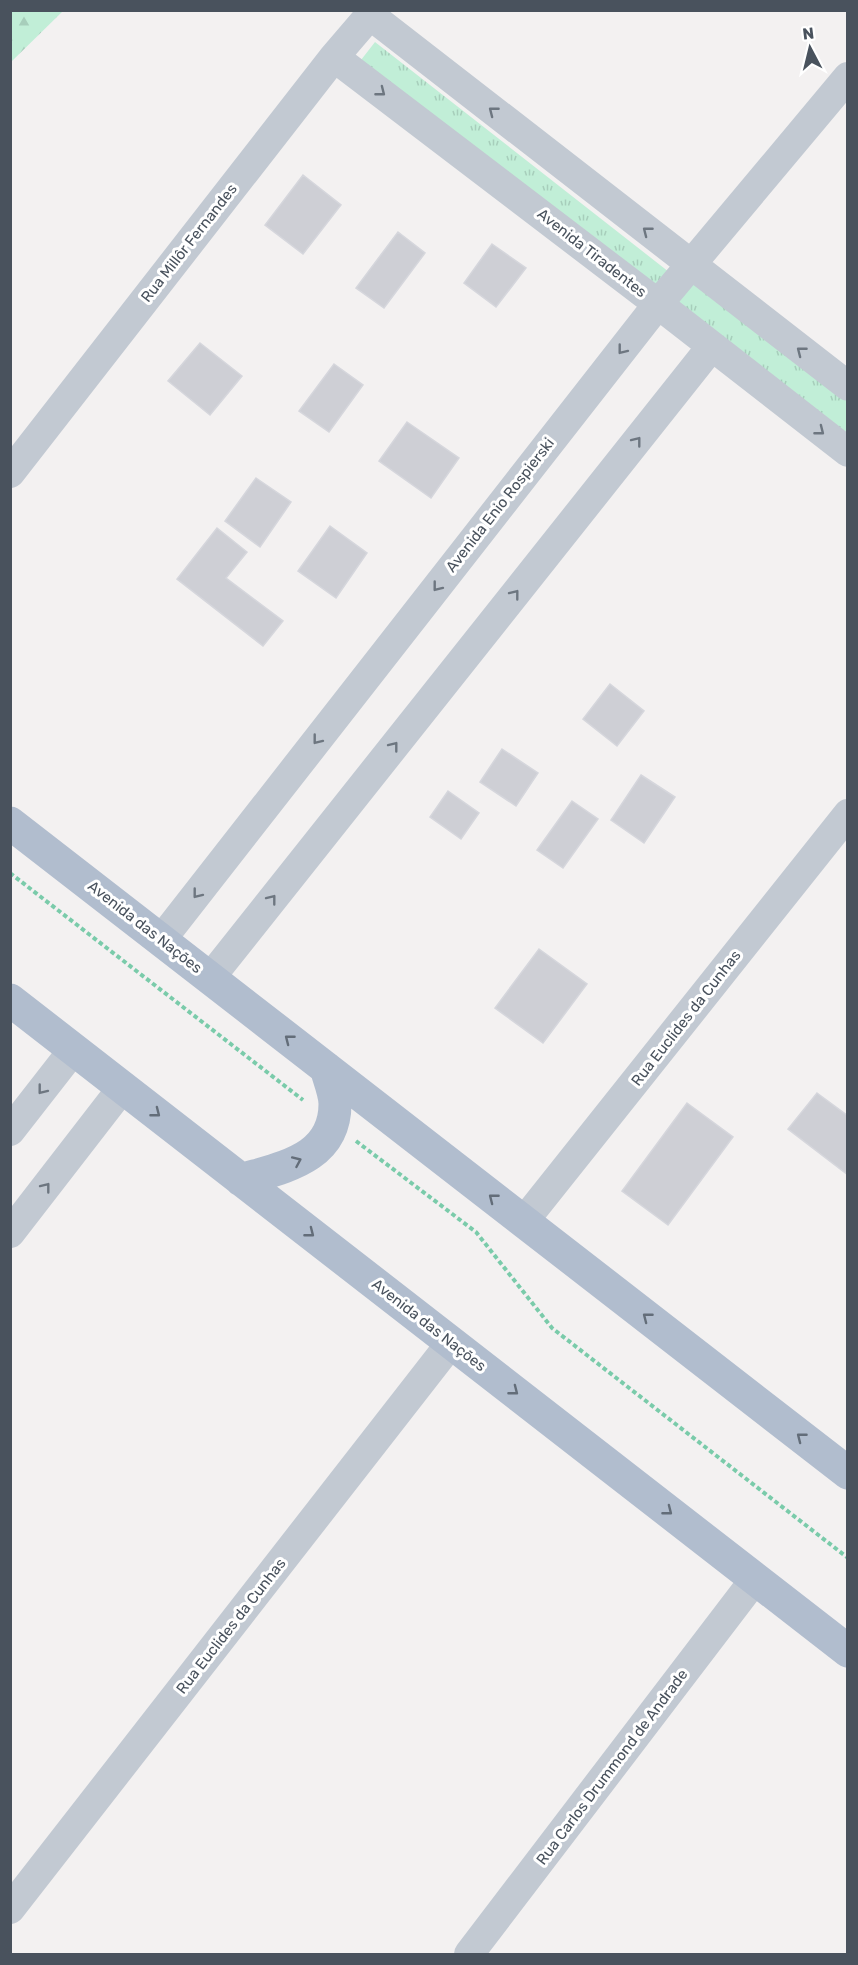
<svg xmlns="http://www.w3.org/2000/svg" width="858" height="1965" viewBox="0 0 858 1965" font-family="Rubik,sans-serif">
<defs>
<pattern id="grass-tufts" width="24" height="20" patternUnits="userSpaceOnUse" patternTransform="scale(1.5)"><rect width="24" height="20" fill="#c1eed7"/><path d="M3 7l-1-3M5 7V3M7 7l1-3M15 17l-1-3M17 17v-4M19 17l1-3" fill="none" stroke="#a7cebb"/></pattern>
<pattern id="forest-firs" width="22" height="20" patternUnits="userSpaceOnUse" patternTransform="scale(1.5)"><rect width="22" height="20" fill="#c1eed7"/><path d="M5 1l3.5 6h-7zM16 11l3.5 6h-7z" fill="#a7cebb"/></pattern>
</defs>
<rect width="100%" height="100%" fill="#f3f1f1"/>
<!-- grass -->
<path fill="url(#grass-tufts)" d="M375,42L669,272L657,287L361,60Z
M693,282L847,401V433L678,302Z"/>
<!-- forest -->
<path fill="url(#forest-firs)" d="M11,10H63V11L11,62Z"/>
<!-- building -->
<path fill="#cecfd5" stroke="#d5d6dc" stroke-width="1.5" d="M303,175L341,205L303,254L265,225Z
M398,232L425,253L384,308L356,288Z
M492,244L526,268L496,307L464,283Z
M200,343L242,376L210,415L168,381Z
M334,364L363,385L329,432L299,411Z
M407,422L459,458L431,498L379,461Z
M256,478L291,502L260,547L225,521Z
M330,526L367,553L336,598L298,571Z
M217,528L247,552L226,578L283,621L263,646L177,579Z
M610,684L644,711L617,746L583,719Z
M502,749L538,773L516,806L480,782Z
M641,775L675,797L644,843L611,820Z
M448,791L479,813L461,839L430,817Z
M572,801L598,819L563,868L537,850Z
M539,949L587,984L543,1043L495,1008Z
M817,1093L848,1116V1175L788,1129Z
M687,1103L733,1137L668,1225L622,1191Z"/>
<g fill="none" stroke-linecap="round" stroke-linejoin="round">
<!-- path -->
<path stroke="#7acbaa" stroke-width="4" stroke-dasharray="4.5 3" stroke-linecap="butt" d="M10,873L303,1100
M356,1141L476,1232L552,1328L848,1558"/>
<!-- minor -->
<path stroke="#c2c9d2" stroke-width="30" d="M334,57L658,304L848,452
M10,473L334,57L370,15L848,386
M161,940L658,304L848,77
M210,978L712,346
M10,1131L74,1049
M524,1221L848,814
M10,1233L123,1087
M10,1909L451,1343
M469,1954L755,1579"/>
<!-- major -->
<path stroke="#b1bdce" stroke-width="33" d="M10,823L848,1473
M10,1000L848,1651
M241,1180C283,1167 335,1159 335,1104C335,1093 329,1079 326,1068"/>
</g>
<!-- one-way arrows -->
<defs><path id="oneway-chevron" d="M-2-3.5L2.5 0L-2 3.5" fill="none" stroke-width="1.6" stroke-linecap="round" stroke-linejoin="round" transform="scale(1.5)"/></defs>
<g stroke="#6d7680">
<use href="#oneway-chevron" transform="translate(381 92) rotate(38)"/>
<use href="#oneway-chevron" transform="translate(493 111) rotate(-142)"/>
<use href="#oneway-chevron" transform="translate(647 231) rotate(-142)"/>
<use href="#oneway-chevron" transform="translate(622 350) rotate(128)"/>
<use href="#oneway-chevron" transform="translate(801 351) rotate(-142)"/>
<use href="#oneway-chevron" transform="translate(820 431) rotate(38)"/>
<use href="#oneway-chevron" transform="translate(637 441) rotate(-52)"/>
<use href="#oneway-chevron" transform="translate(437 587) rotate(128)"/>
<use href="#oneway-chevron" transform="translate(515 594) rotate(-52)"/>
<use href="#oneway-chevron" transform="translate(317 740) rotate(128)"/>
<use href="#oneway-chevron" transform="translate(394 746) rotate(-52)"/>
<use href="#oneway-chevron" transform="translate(197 894) rotate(128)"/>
<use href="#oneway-chevron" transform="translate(272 899) rotate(-52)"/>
<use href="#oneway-chevron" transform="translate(42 1090) rotate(128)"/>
<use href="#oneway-chevron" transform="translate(46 1187) rotate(-52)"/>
</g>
<g stroke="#636d79">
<use href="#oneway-chevron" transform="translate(289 1039) rotate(-142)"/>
<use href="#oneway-chevron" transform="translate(156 1113) rotate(38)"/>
<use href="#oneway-chevron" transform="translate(297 1161) rotate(-24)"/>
<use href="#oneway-chevron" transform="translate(493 1198) rotate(-142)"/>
<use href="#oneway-chevron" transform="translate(310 1233) rotate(38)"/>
<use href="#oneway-chevron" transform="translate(647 1317) rotate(-142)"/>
<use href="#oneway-chevron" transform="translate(514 1391) rotate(38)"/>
<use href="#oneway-chevron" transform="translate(801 1437) rotate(-142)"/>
<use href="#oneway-chevron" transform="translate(668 1511) rotate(38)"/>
</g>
<g text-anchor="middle" stroke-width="6" stroke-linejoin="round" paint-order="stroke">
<!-- street labels -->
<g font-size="15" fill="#49525d" stroke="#fff">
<text transform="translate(189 243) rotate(-52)" y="5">Rua Millôr Fernandes</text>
<text transform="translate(592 253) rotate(38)" y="5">Avenida Tiradentes</text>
<text transform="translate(500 505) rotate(-52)" y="5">Avenida Enio Rospierski</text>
<text transform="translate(145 927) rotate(38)" y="5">Avenida das Nações</text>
<text transform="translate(686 1018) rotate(-52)" y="5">Rua Euclides da Cunhas</text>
<text transform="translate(429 1325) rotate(38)" y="5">Avenida das Nações</text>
<text transform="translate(231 1626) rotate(-52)" y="5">Rua Euclides da Cunhas</text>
<text transform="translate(612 1767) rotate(-53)" y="5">Rua Carlos Drummond de Andrade</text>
</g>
</g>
<!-- border -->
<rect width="858" height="1965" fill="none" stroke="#49525d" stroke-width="24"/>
<!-- north arrow -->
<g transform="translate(810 48) rotate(353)" stroke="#ffffff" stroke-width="4.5" paint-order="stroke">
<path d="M0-4.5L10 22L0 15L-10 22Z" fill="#49525d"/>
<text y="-9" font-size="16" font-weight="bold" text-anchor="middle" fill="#49525d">N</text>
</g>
</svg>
